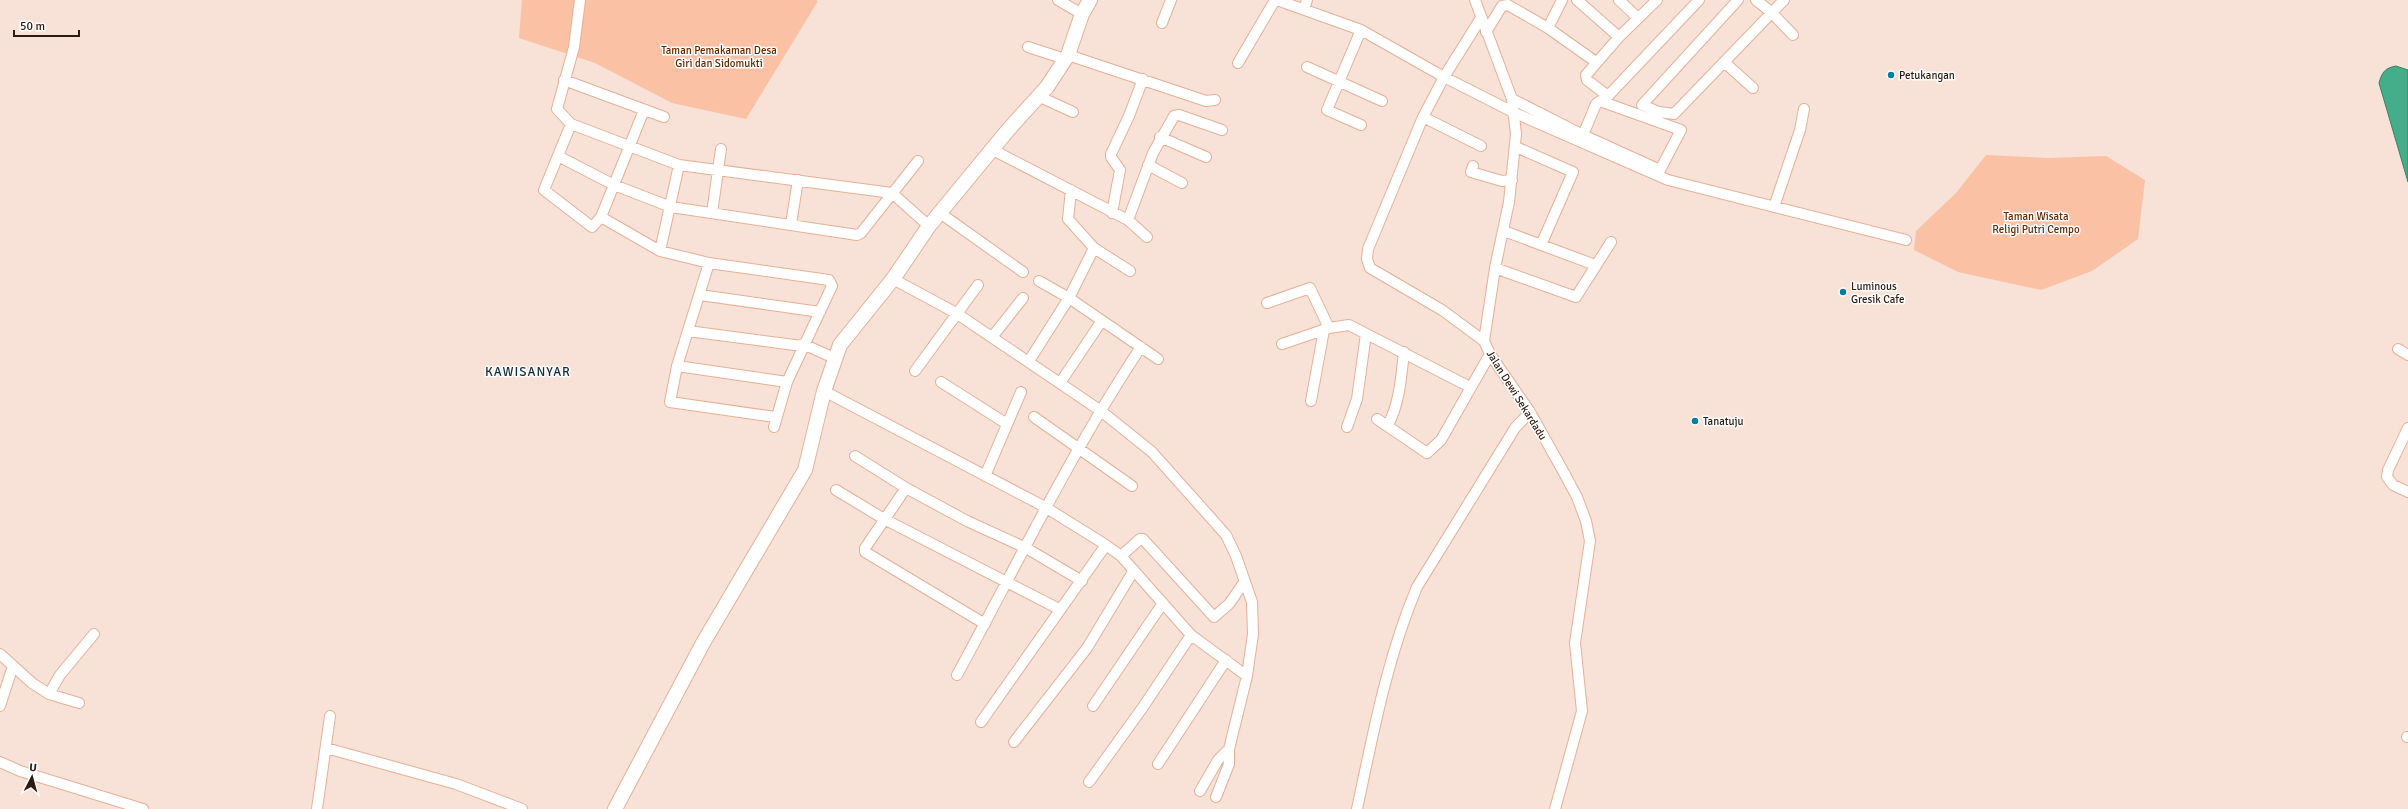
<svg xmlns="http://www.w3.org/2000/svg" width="2408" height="809" viewBox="0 0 2408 809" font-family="Signika,sans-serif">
<rect width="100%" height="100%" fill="#f8e1d6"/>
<!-- park -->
<path fill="#fac1a5" d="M522,0H816L818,1L746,119L672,103L595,63L519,38Z
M1986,155L2048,158L2106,156L2145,180L2138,239L2092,271L2041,290L1958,272L1914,250L1916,231L1956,193Z"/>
<!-- water -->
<path fill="#44ad89" stroke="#3e8165" d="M2396,66L2408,70V182L2379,83C2382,72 2385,68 2396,66Z"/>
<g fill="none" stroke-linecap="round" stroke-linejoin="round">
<!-- street casing -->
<g stroke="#e6b096" stroke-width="12">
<path id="street" d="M580,0L574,47L557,109L571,124L679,165L892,193L929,226
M1058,0L1082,14
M1277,0L1361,30L1444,77L1515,113L1668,180L1906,240
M1475,0L1512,99L1516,134L1509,202L1495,268L1484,341L1490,354L1530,412L1563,471L1577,497L1586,521L1590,541L1575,643L1582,711L1555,809
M1577,0L1619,37
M1619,0L1638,18
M1657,0L1619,37L1586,75L1587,80L1608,96L1699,0
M1738,0L1642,105L1659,112L1674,114L1784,0
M1756,0L1771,12L1793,35
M1304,9L1307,0
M1481,18L1444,77L1423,117L1368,249L1367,259L1370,268L1442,310L1484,341
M1162,23L1171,0
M1548,28L1562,0
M1486,32L1502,6L1508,5L1548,28L1596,62
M1028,47L1065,59
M1068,55L1206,101L1215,100
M1724,62L1753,88
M1238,63L1275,0
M1307,67L1382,101
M564,80L664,117
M1040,97L1073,112
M1512,99L1583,135
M1600,101L1681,130L1660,170L1583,135L1596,104Z
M1423,117L1481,146
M571,124L544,190L592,227L601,217L644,110
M1361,125L1327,110L1361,30
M1160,137L1206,157
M1516,147L1573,172L1541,245
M993,150L1128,220L1153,153L1174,116L1179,115L1222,130
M558,156L614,185L671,207L857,235L861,233L918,161
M1148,165L1182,183
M1473,166L1471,172L1502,181L1512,180
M1071,190L1068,219L1094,248
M1774,207L1800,130L1804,109
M712,213L721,149
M940,213L1023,272
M1112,213L1120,170L1111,157V154L1129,116L1143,79
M601,217L660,251L709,263L829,280L832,286L787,382L774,427
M1128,220L1147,237
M791,224L798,180
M1504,231L1595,265
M660,251L679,165
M709,263L677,366L670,402L775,417
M1495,268L1576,297L1611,242
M893,279L956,313L1101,411L1152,452L1226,535L1236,556L1252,602L1253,634L1247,676L1229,749V764L1216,797
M1039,281L1069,298L1158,359
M700,295L820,312
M1267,303L1310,288L1329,328
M688,331L802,346
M992,337L1023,298
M803,344L834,358
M1282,344L1329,328L1349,325L1470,387
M2398,349L2408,355
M1029,361L1069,298L1094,248L1130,271
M677,366L787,382
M915,371L978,285
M941,382L1007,424
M1060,383L1101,322
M824,391L1045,507L1106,545L1121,556L1191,635L1247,676
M1311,401L1324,330
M1034,417L1132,486
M1377,419L1427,453L1441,440L1490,354
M1388,425C1400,402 1401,377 1404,352
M1347,427L1357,399L1366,334
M2408,428L2388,470L2387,477L2393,485L2408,492
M855,456L906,488L967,521L1026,548L1082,581
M985,476L1021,392
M906,488L865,548V552L985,624
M836,490L884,519L1059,609
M1121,556L1140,539H1143L1214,617L1229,604L1245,581
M0,654L32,683L49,694L79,703
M957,675C1017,565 1071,452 1141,347
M49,694L60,675L94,634
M0,706L13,666
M1093,706L1163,603
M981,722L1106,545
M2407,737H2408
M1014,742L1087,648L1134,570
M326,748L456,784L522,809
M0,762L20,771L143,809
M1158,764L1226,660
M1089,782L1143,707L1191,635
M1200,791L1218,760L1229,749
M317,809L330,716
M1357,809C1373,734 1387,658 1417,587L1515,428L1530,412"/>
</g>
<!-- secondary casing -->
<g stroke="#e6b096" stroke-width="16">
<path id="secondary" d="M615,809L703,643L805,470L824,391L840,345L893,279L929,226L1008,130L1047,87L1068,55L1082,14L1090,0"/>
</g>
<!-- street -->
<use href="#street" stroke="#fff" stroke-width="10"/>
<!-- secondary -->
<use href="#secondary" stroke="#fff" stroke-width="14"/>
</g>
<!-- markers -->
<g fill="#007fa4" stroke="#fff" stroke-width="1.5">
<circle cx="1891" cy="75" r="4"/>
<circle cx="1843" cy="292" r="4"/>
<circle cx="1695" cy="421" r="4"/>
</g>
<g text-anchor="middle" stroke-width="3" stroke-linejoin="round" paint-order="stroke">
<!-- park labels -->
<g font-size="11" fill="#672800" stroke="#fff">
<text x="719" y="54">Taman Pemakaman Desa<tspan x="719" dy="13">Giri dan Sidomukti</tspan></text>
<text x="2036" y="220">Taman Wisata<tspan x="2036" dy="13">Religi Putri Cempo</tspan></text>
</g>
<!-- poi labels -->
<g font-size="11" fill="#2f1b11" stroke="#fff" text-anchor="start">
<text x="1899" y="79">Petukangan</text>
<text x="1851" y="290">Luminous<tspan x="1851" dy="13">Gresik Cafe</tspan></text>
<text x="1703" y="425">Tanatuju</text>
</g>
<!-- street labels -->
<g font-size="11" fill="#2f1b11" stroke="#fff">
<text transform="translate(1517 395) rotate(58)" y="4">Jalan Dewi Sekardadu</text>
</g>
<!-- quarter labels -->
<g font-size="13" letter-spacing="1" fill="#132f3b" stroke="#fff">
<text x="528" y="376">KAWISANYAR</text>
</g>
</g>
<!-- north arrow -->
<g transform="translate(32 777) rotate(6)" stroke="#ffffff" stroke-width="3" paint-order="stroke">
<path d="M0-3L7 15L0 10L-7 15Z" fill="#2f1b11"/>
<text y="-6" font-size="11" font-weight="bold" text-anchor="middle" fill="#2f1b11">U</text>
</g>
<!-- scale -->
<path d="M14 30v6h65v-6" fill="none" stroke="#2f1b11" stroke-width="2"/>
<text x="20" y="30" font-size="12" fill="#2f1b11" stroke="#ffffff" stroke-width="3" paint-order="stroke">50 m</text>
</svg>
